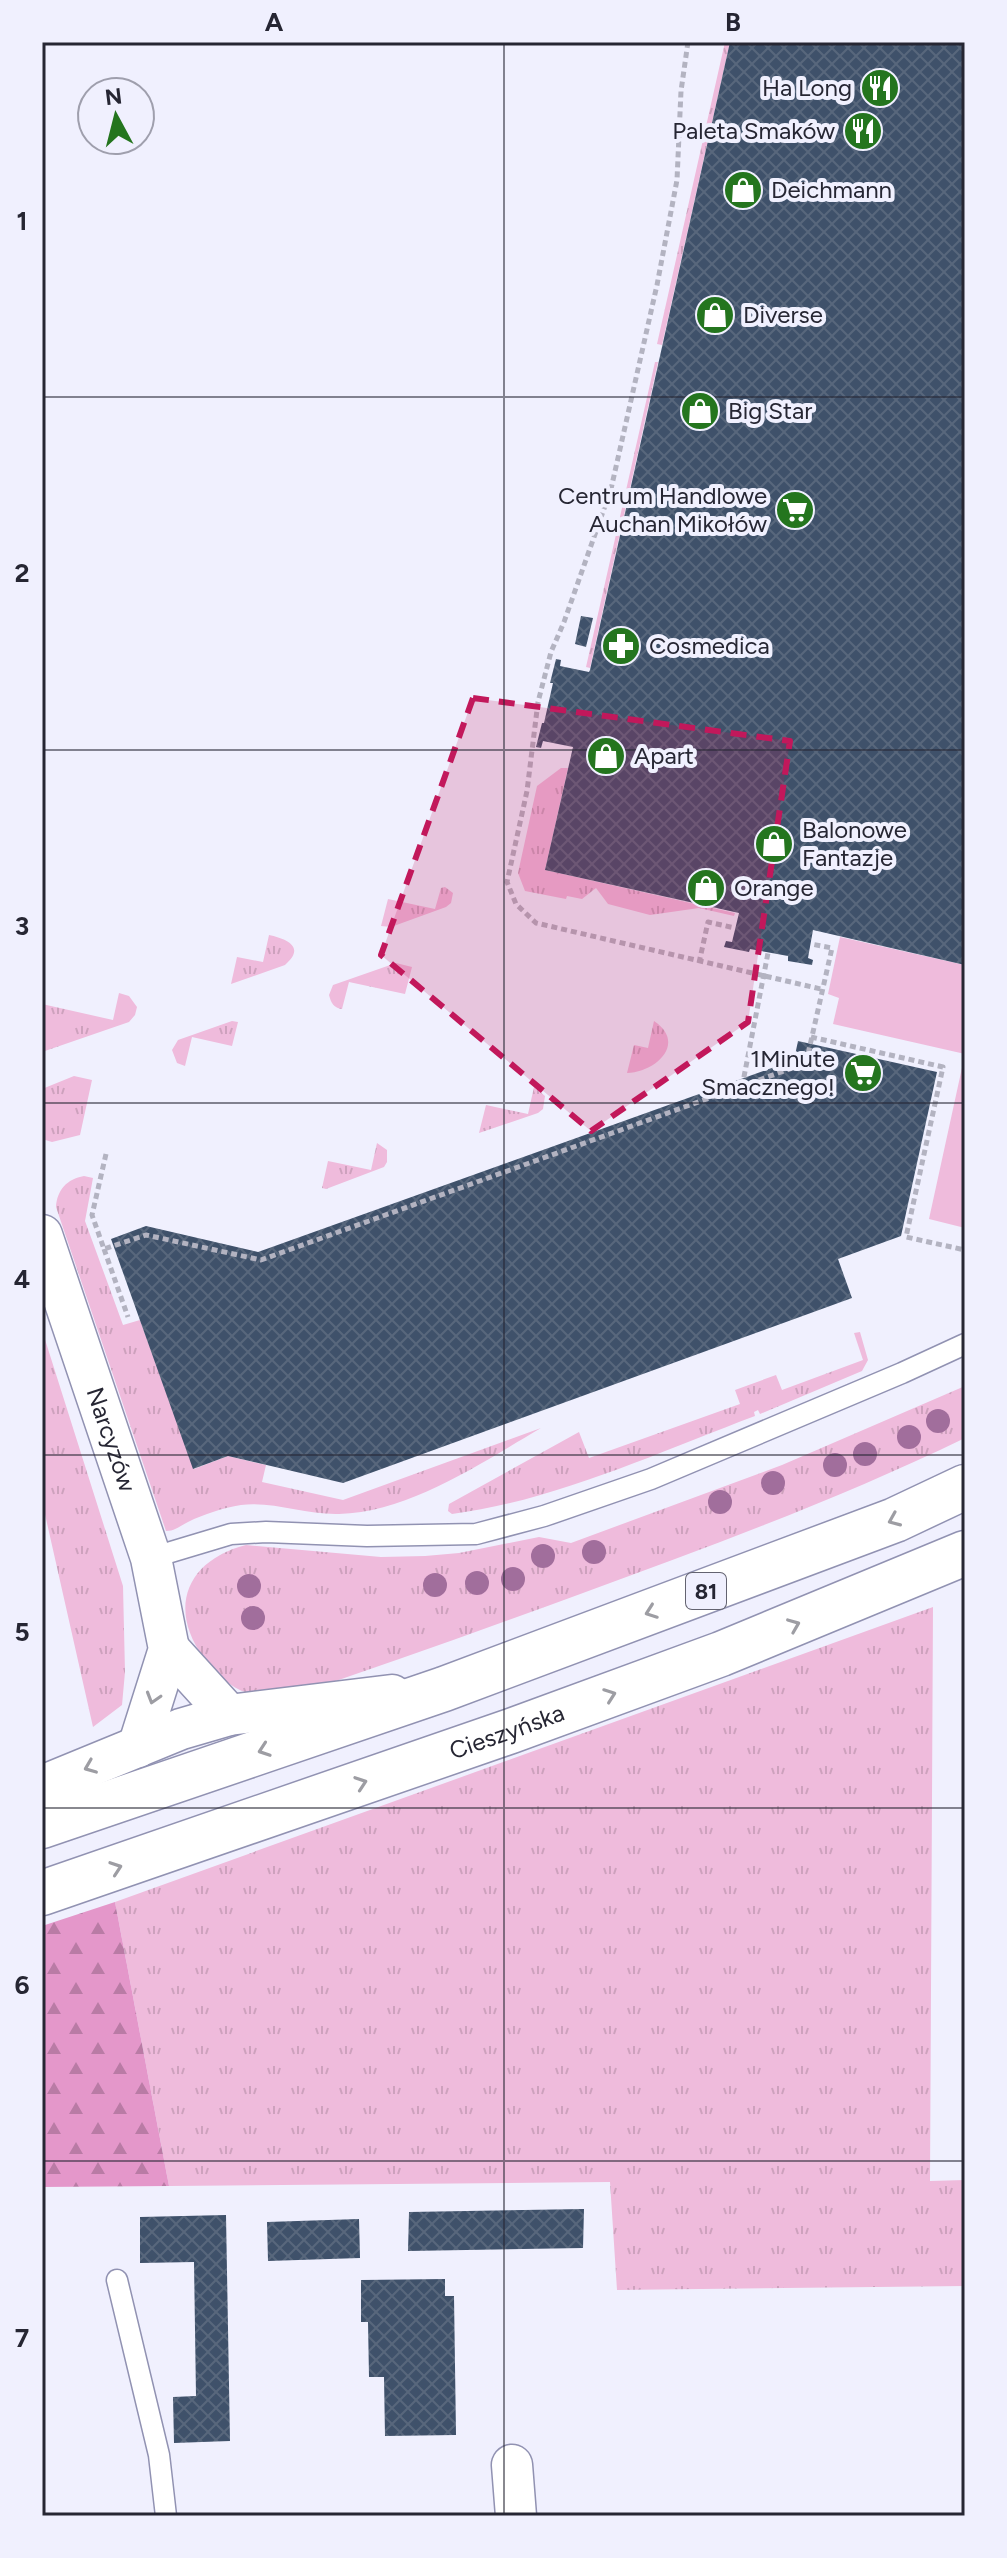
<svg xmlns="http://www.w3.org/2000/svg" width="1007" height="2558" viewBox="0 0 1007 2558" font-family="Figtree,sans-serif">
<defs>
<pattern id="grass-tufts" width="24" height="20" patternUnits="userSpaceOnUse" patternTransform="scale(2)"><rect width="24" height="20" fill="#efbbdc"/><path d="M3 7l-1-3M5 7V3M7 7l1-3M15 17l-1-3M17 17v-4M19 17l1-3" fill="none" stroke="#cda1bd"/></pattern>
<pattern id="forest-firs" width="22" height="20" patternUnits="userSpaceOnUse" patternTransform="scale(2)"><rect width="22" height="20" fill="#e497ca"/><path d="M5 1l3.5 6h-7zM16 11l3.5 6h-7z" fill="#b97ba5"/></pattern>
<pattern id="building-cross-hatch" width="8" height="8" patternUnits="userSpaceOnUse" patternTransform="scale(2)"><rect width="8" height="8" fill="#3f516a"/><path d="M0 0l8 8M0 8l8-8" fill="none" stroke="#58677c"/></pattern>
</defs>
<rect width="100%" height="100%" fill="#f0f0fe"/>
<!-- grass -->
<path fill="url(#grass-tufts)" d="M725,42H730L662,345L657,344Z
M655,362H658L590,668L586,667Z
M561,768H568L545,870L735,913L734,916L699,908L650,915L608,904L596,888L582,899L567,896L566,899L525,891L518,873L537,786Z
M445,887L453,893L451,903L446,907L391,927L381,926L388,899L435,909L441,888Z
M269,935C287,939 306,947 285,965L231,984L237,957L263,962Z
M396,963L412,967L405,994L349,982L342,1009C334,1008 331,1003 329,995L333,985Z
M119,993L129,996L137,1007L135,1015L129,1022L42,1052V1004L113,1020Z
M232,1021L238,1022L232,1046L192,1037L185,1066L177,1063L172,1050L178,1040Z
M654,1021C687,1043 656,1072 627,1073L634,1045L648,1048Z
M74,1076L92,1080L80,1135L52,1142L42,1139V1089Z
M534,1087L545,1096L543,1109L538,1113L479,1133L486,1105L528,1114Z
M377,1143L387,1150V1162L384,1167L326,1189L322,1188L328,1161L371,1170Z
M84,1176L93,1178L85,1221L123,1325L140,1320L194,1469L228,1456L266,1465L262,1482L343,1500L541,1428C481,1463 410,1512 339,1514C306,1515 273,1501 241,1505C223,1508 204,1514 188,1522C180,1526 175,1531 166,1531L56,1207C57,1190 67,1179 84,1176Z
M42,1330L123,1586L125,1672L122,1705L93,1727L42,1501Z
M860,1332L868,1360L862,1371L760,1414L758,1410L754,1412L755,1416C659,1452 554,1501 452,1514L448,1511L449,1504L579,1432L589,1458L740,1404L735,1390L776,1375L782,1390L863,1360L854,1333Z
M965,1386V1438C841,1498 712,1546 583,1593C484,1629 385,1665 285,1698C272,1698 260,1697 248,1693C230,1688 215,1672 204,1658C167,1608 187,1560 246,1545L381,1557L425,1556L459,1553L539,1537L571,1543L782,1465Z
M933,1607L930,2181L965,2180V2286L617,2290L610,2182L169,2186L115,1902Z"/>
<!-- forest -->
<path fill="url(#forest-firs)" d="M115,1902L169,2186L42,2187V1926Z"/>
<!-- garden -->
<path fill="#efbbdc" d="M840,937L965,965V1228L929,1219L965,1054L833,1024L839,998L828,994Z"/>
<!-- building -->
<path fill="url(#building-cross-hatch)" d="M730,42H965V965L813,930L808,958L813,960L812,965L788,961V956L750,949L749,952L724,947L726,941L732,942L739,913L545,870L573,747L543,741L541,748L536,747L542,723H544L553,683H550L556,659L561,660L560,666L589,672L590,670Z
M581,616L593,618L586,647L575,644Z
M798,1041L937,1072L901,1236L838,1259L852,1298L343,1483L228,1456L193,1469L111,1239L146,1226L258,1252L794,1060Z
M584,2209L583,2248L408,2251L409,2212Z
M226,2215L230,2441L174,2443L173,2397L196,2396L194,2262L140,2263V2217Z
M359,2219L360,2258L268,2261L267,2222Z
M445,2279V2296H454L456,2435L385,2436L384,2377H369L368,2322H361V2280Z"/>
<g fill="none" stroke-linecap="round" stroke-linejoin="round">
<!-- service casing -->
<g stroke="#9192b2" stroke-width="23">
<path id="service" d="M151,1558L231,1534L266,1532L367,1536L476,1534L544,1516L651,1479L902,1373L965,1344
M117,2280L159,2455L166,2516"/>
</g>
<!-- minor casing -->
<g stroke="#9192b2" stroke-width="43">
<g id="minor">
<path id="s1" d="M42,1235L151,1558L169,1649L138,1747"/>
<path d="M169,1649L229,1715"/>
<path d="M42,1786L181,1729L229,1715L392,1695"/>
<path d="M512,2465L516,2516"/>
</g>
</g>
<!-- primary casing -->
<g stroke="#9192b2" stroke-width="47">
<g id="primary">
<path d="M42,1826L444,1689L895,1520L965,1487"/>
<path id="s2" d="M42,1893L511,1731L721,1654L965,1553"/>
</g>
</g>
<!-- path -->
<path stroke="#b3b3c1" stroke-width="5" stroke-dasharray="6 4" stroke-linecap="butt" d="M688,42L681,91L677,180L657,285L611,489L564,622L551,652L538,702L527,791L507,882L516,904L536,923L821,989
M699,963L708,922L735,928
M811,1037L943,1067L906,1237L965,1250
M742,1087L768,953
M106,1154L92,1215L104,1249L146,1235L261,1260L806,1063L832,948L811,944
M104,1249L128,1317"/>
<!-- service -->
<use href="#service" stroke="#fff" stroke-width="20"/>
<!-- minor -->
<use href="#minor" stroke="#fff" stroke-width="40"/>
<!-- primary -->
<use href="#primary" stroke="#fff" stroke-width="44"/>
</g>
<!-- trees -->
<g fill="#a16e9c">
<circle cx="938" cy="1421" r="12"/>
<circle cx="909" cy="1437" r="12"/>
<circle cx="865" cy="1454" r="12"/>
<circle cx="835" cy="1465" r="12"/>
<circle cx="773" cy="1483" r="12"/>
<circle cx="720" cy="1502" r="12"/>
<circle cx="594" cy="1552" r="12"/>
<circle cx="543" cy="1556" r="12"/>
<circle cx="513" cy="1579" r="12"/>
<circle cx="477" cy="1583" r="12"/>
<circle cx="435" cy="1585" r="12"/>
<circle cx="249" cy="1586" r="12"/>
<circle cx="253" cy="1618" r="12"/>
</g>
<!-- one-way arrows -->
<defs><path id="oneway-chevron" d="M-2-3.5L2.5 0L-2 3.5" fill="none" stroke-width="1.6" stroke-linecap="round" stroke-linejoin="round" transform="scale(2)"/></defs>
<g stroke="#9d9da3">
<use href="#oneway-chevron" transform="translate(894 1520) rotate(157)"/>
<use href="#oneway-chevron" transform="translate(651 1612) rotate(160)"/>
<use href="#oneway-chevron" transform="translate(794 1625) rotate(-22)"/>
<use href="#oneway-chevron" transform="translate(610 1695) rotate(-20)"/>
<use href="#oneway-chevron" transform="translate(153 1698) rotate(107)"/>
<use href="#oneway-chevron" transform="translate(264 1750) rotate(161)"/>
<use href="#oneway-chevron" transform="translate(90 1767) rotate(158)"/>
<use href="#oneway-chevron" transform="translate(361 1783) rotate(-19)"/>
<use href="#oneway-chevron" transform="translate(116 1868) rotate(-19)"/>
</g>
<!-- marked area -->
<path fill="#c2185b" fill-opacity="0.2" stroke="#c2185b" stroke-width="6" stroke-dasharray="16 10" stroke-linejoin="round" d="M473,698L790,741L748,1022L591,1131L381,955Z"/>
<!-- grid -->
<path fill="none" stroke="#262633" stroke-width="2" stroke-opacity="0.55" d="M504,42V2516M42,397H965M42,750H965M42,1103H965M42,1455H965M42,1808H965M42,2161H965"/>
<!-- icons -->
<defs>
<g id="restaurant-disc" transform="scale(2)"><circle r="9.5" fill="#24751e" stroke="#f0f0fe"/><path d="M-5-6h1v4h1v-4h1v4h1v-4h1v5L-1.5 .5V6h-2V.5L-5-1ZM5-6V6H3V1.5H1.5Q1.5-4 5-6Z" fill="#fff"/></g>
<g id="shop-disc" transform="scale(2)"><circle r="9.5" fill="#24751e" stroke="#f0f0fe"/><path d="M-5-2.5h2.3a2.7 3.5 0 0 1 5.4 0H5L5.5 6h-11ZM-1.5-2.5h3a1.5 2.3 0 0 0-3 0Z" fill="#fff"/></g>
<g id="supermarket-disc" transform="scale(2)"><circle r="9.5" fill="#24751e" stroke="#f0f0fe"/><path d="M-6-5.5h2.5l.6 2H6L4.5 2H-2.5L-4.4-4H-6ZM-1.5 3.2a1.3 1.3 0 1 0 .1 0ZM3 3.2a1.3 1.3 0 1 0 .1 0Z" fill="#fff"/></g>
<g id="pharmacy-disc" transform="scale(2)"><circle r="9.5" fill="#24751e" stroke="#f0f0fe"/><path d="M-2-6h4v4h4v4h-4v4h-4v-4h-4v-4h4Z" fill="#fff"/></g>
</defs>
<g fill-rule="evenodd">
<use href="#restaurant-disc" x="880" y="88"/>
<use href="#restaurant-disc" x="863" y="131"/>
<use href="#shop-disc" x="743" y="190"/>
<use href="#shop-disc" x="715" y="315"/>
<use href="#shop-disc" x="700" y="411"/>
<use href="#supermarket-disc" x="795" y="510"/>
<use href="#pharmacy-disc" x="621" y="646"/>
<use href="#shop-disc" x="606" y="756"/>
<use href="#shop-disc" x="774" y="844"/>
<use href="#shop-disc" x="706" y="888"/>
<use href="#supermarket-disc" x="863" y="1073"/>
</g>
<g text-anchor="middle" stroke-width="8" stroke-linejoin="round" paint-order="stroke">
<!-- shield labels -->
<rect fill="#f0f0fe" stroke="#636370" stroke-width="2" x="686" y="1573" width="40" height="36" rx="6"/>
<g font-size="22" font-weight="bold" fill="#262633">
<text x="706" y="1599">81</text>
</g>
<!-- poi labels -->
<g font-size="24" fill="#262633" stroke="#f0f0fe" text-anchor="start">
<text x="852" y="96" text-anchor="end">Ha Long</text>
<text x="835" y="139" text-anchor="end">Paleta Smaków</text>
<text x="771" y="198">Deichmann</text>
<text x="743" y="323">Diverse</text>
<text x="728" y="419">Big Star</text>
<text x="767" y="504" text-anchor="end">Centrum Handlowe<tspan x="767" dy="28">Auchan Mikołów</tspan></text>
<text x="649" y="654">Cosmedica</text>
<text x="634" y="764">Apart</text>
<text x="802" y="838">Balonowe<tspan x="802" dy="28">Fantazje</tspan></text>
<text x="734" y="896">Orange</text>
<text x="835" y="1067" text-anchor="end">1Minute<tspan x="835" dy="28">Smacznego!</tspan></text>
</g>
<!-- street labels -->
<g font-size="24" fill="#262633" stroke="#f0f0fe">
<text dy="8" stroke="none"><textPath href="#s1" startOffset="216">Narcyzów</textPath></text>
<text dy="8" stroke="none"><textPath href="#s2" startOffset="492">Cieszyńska</textPath></text>
</g>
</g>
<!-- border -->
<rect width="1007" height="2558" fill="none" stroke="#f0f0fe" stroke-width="88"/>
<!-- north arrow -->
<g transform="translate(116 116) rotate(353)"><circle r="38" fill="#f0f0fe" stroke="#9f9fad" stroke-width="2"/>
<path d="M0-6L14 30L0 20L-14 30Z" fill="#24751e"/>
<text y="-12" font-size="22" font-weight="bold" text-anchor="middle" fill="#262633">N</text>
</g>
<rect x="44" y="44" width="919" height="2470" fill="none" stroke="#262633" stroke-width="3"/>
<g font-size="26" text-anchor="middle" font-weight="bold" fill="#262633">
<text x="274" y="31">A</text>
<text x="733" y="31">B</text>
<text x="22" y="230">1</text>
<text x="22" y="582">2</text>
<text x="22" y="935">3</text>
<text x="22" y="1288">4</text>
<text x="22" y="1641">5</text>
<text x="22" y="1994">6</text>
<text x="22" y="2347">7</text>
</g>
</svg>
